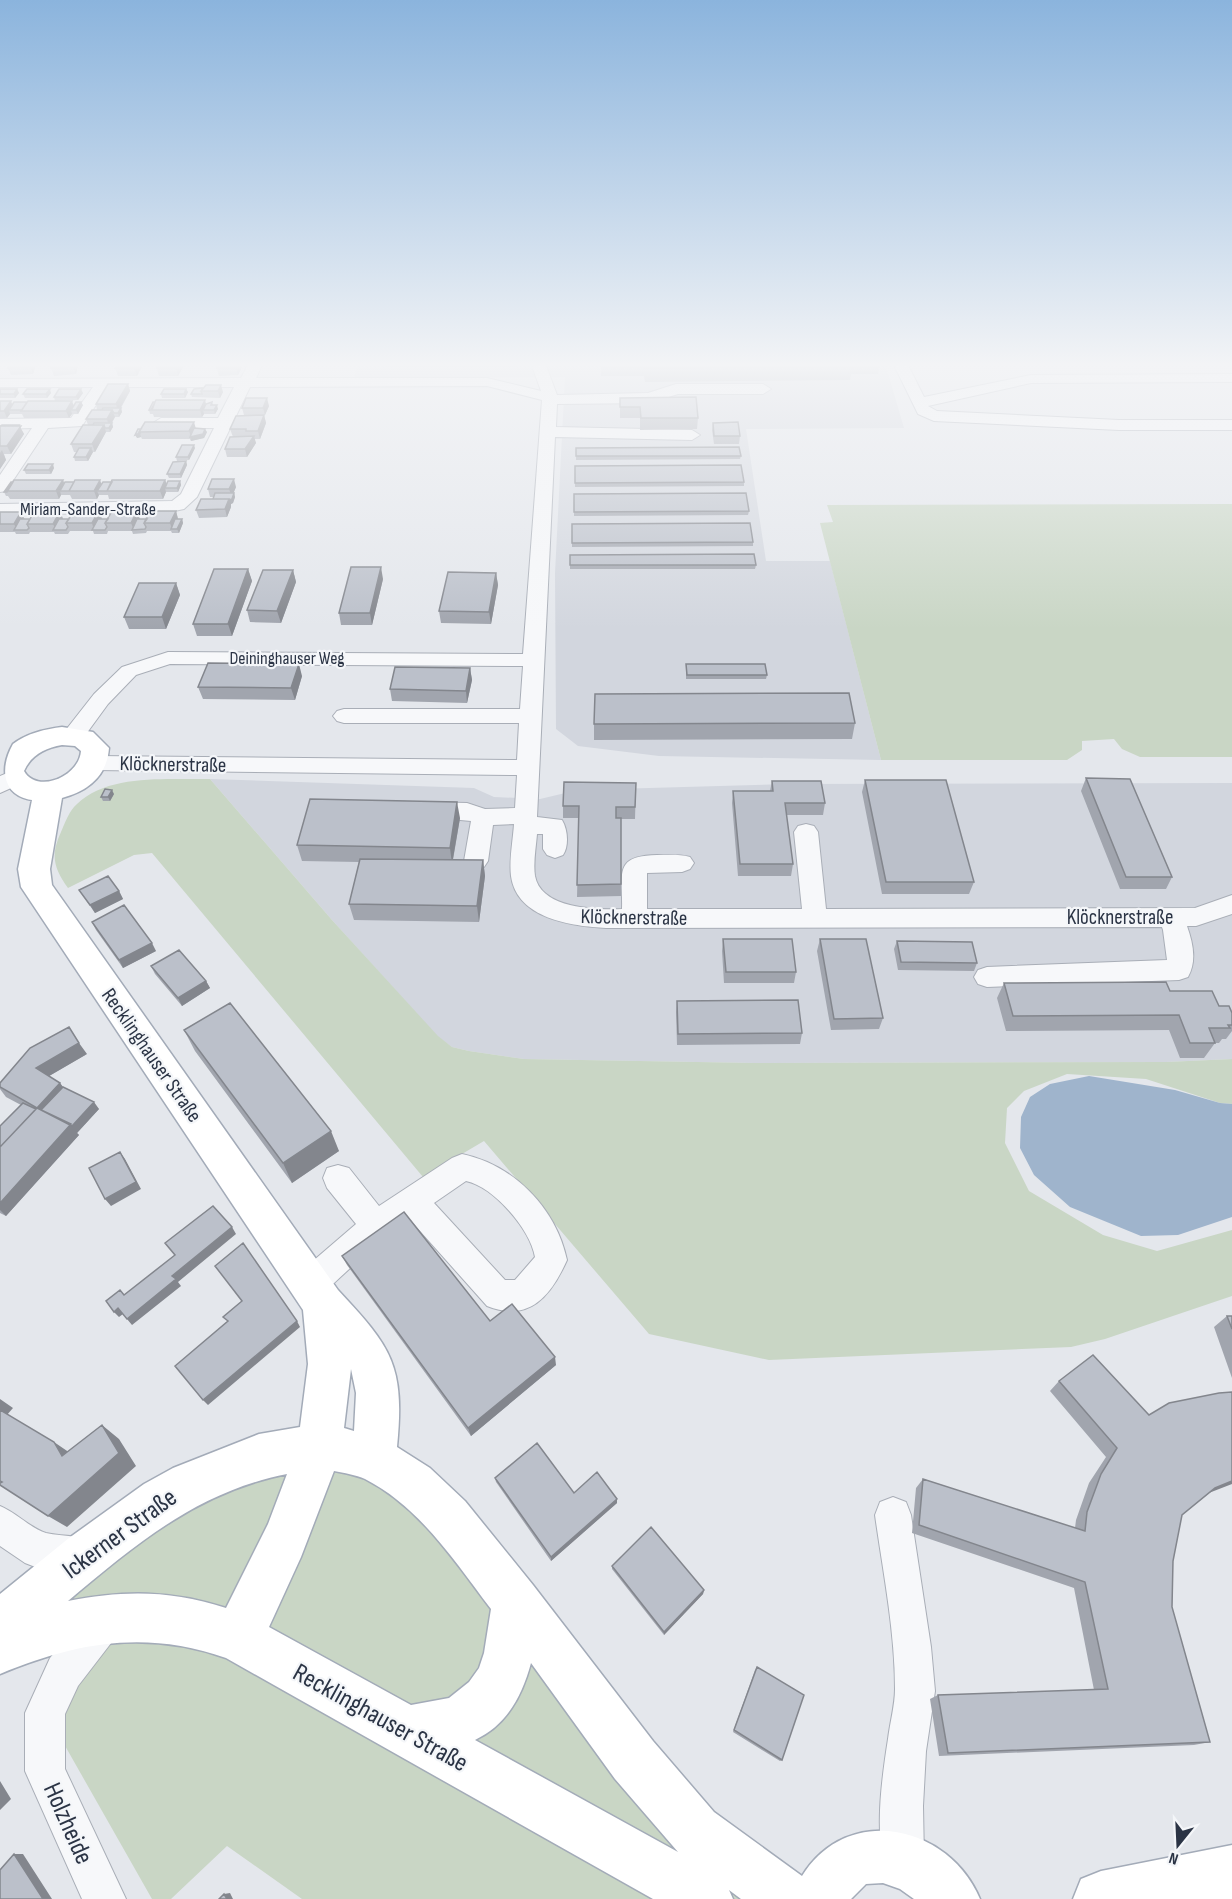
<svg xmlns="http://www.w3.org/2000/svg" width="1232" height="1899" viewBox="0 0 1232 1899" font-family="'Sofia Sans Condensed',sans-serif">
<rect width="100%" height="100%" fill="#e4e7ec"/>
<!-- built -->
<path fill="#d2d6de" d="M358,363H885L904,428L746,429L766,561H830L881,760L659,756L578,746L556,729L555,573L565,377L354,378Z
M210,779L474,788L494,797L540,799L578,790L790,784L1232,783V1059L1166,1062L756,1063L524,1059L469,1051L452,1047L438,1037L332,920Z"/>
<!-- green -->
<path fill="#c9d6c5" d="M1232,504V757H1140L1122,749L1114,739L1082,741V750L1067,760H881L820,523L833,522L827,505Z
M210,779L332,920L438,1036L452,1047L469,1051L524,1059L756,1063L1166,1062L1232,1059V1104L1220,1103L1146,1079L1067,1074L1024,1091L1007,1108L1005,1143L1029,1191L1103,1235L1157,1251L1232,1230V1296L1105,1339L1071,1347L769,1360L649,1334L484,1141L423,1177L152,853L134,855L68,888C54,868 50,856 61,832C65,823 69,811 77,804C109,773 169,780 210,779Z
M280,1467L357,1474L399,1491L463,1567L560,1705L664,1829L755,1899H302L227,1846L171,1899H152L64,1744L63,1712L86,1673L66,1588L148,1530Z"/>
<!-- water -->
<path fill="#9fb4cc" d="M1089,1076L1175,1090L1220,1103L1232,1104V1217L1178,1235L1141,1236L1070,1207L1034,1175L1020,1148L1021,1117L1030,1097L1050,1084Z"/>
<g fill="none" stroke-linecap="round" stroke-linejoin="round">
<!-- minor casing -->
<g stroke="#a9aeb7" stroke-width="2">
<path id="minor" d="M249,363H263L256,378H487L541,391L531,363H545L557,395L648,393L676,384H763L771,389L763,394H678L650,403L557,404L556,427L692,430L700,435L692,440L555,437L537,817L562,820C568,830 569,846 563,855L555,858L547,855L543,849V834H537C536,847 533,863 535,876C541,909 596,910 622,909C623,873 613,856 657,855C669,855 679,854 690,857L694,863L690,869L682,872L647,873V909H802L794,832L798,826L806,824L814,826L818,832L826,909L1195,908L1232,895V914L1196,926H1187C1193,943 1197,961 1188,977L1179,980L987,987L978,984L974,977L978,970L987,967L1167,960L1163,930L1162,927L606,928C572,926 517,919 511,876C509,860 513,840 514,824L493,825L488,861L484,867L476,870L468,867L464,861L471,821L418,816L415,810L418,804L426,802L467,803L485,809L515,808L517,775L95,770L87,768L84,763L87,758L95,756L517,760L519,723H344L337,721L333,716L337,711L344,709H520L523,666L170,664L136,675L108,704L81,741L73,743L65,741L62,736L65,731L94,694L122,667L168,652L523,654L542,400L487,386L250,387L197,497L184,509L165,513L0,514V504L172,501L181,494L214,428H161L153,423L161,418H218L234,387H108L82,426L48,428L6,491L0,492V475L32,428L0,429V419L71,418L93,387H0V379L241,378Z
M893,363H907L924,397L1031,375L1232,374V382L1031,383L928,406L937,411L1119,420H1232V430H1119L934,421L918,414Z
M12,771L20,774L23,779L20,784L0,793V776Z
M462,1154C514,1165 556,1208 567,1260C551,1296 529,1323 487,1306L413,1223C396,1222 337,1281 321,1295L310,1299L299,1295L294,1284L299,1273L356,1224L327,1188L323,1178L327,1168L338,1165L349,1168L379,1206L452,1158ZM466,1181C494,1187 530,1229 535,1257L515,1280H505L434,1203Z
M893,1497L906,1502L911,1515L931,1647L935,1691L926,1751L923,1806L924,1860L918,1875L903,1881L888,1875C873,1839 882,1777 888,1739C890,1722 895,1705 895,1689C895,1631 883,1572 875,1515L880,1502Z
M0,1506C15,1512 32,1529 46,1533C64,1537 82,1535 99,1542L104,1555L99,1568L86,1573L38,1568L25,1563L0,1546Z
M105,1602L118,1608L124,1621L118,1634L78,1686L65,1714V1769L126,1899H82L25,1771V1713L50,1658L92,1608Z"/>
</g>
<!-- major casing -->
<g stroke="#a3abb8" stroke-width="3">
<path id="major" d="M62,727L93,732L109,748C107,776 88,791 62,798L50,869L52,885L338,1290C392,1348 405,1365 397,1447L430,1468L465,1501L533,1585L653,1741L714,1812L802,1876C848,1802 949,1825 980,1899H914L900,1889L883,1883L866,1884L851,1899H741L729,1890L733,1899H653L226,1658C146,1630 77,1642 0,1674V1594L69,1538L144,1484L173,1468L259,1434L300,1427L308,1364L303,1310L21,887L18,869L32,800C1,795 0,767 13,744C27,733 46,729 62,727ZM62,745L75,746L81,751C79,777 37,794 24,771C31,755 45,748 62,745ZM351,1369L356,1393L354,1431L344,1428ZM334,1471C344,1473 356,1475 365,1479C420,1507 455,1562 491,1609L484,1653L479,1668L469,1682L449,1698L411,1705L269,1627L301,1557ZM287,1474L268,1524L226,1608C171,1590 124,1590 68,1601C136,1544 197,1492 287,1474ZM531,1663L615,1779L678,1852L475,1740C507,1725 522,1696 531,1663Z
M1232,1845V1899H1073L1081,1879L1101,1871Z"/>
</g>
<!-- minor -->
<use href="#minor" fill="#f7f8fa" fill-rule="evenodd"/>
<!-- major -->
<use href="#major" fill="#fff" fill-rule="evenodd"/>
</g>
<!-- wall -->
<path fill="#a1a5ae" d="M9,363H36V365L33,374L11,375L8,368L10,364Z
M53,363H84L83,364L78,365L76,374L54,376L51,368Z
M160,363H184L182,365L183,367L178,376H159L157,368Z
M517,363L516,367H388L387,364Z
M601,363H880L878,374H851L850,380L645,382L644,376H601Z
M142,366L137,376H118L115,368Z
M242,367L238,375L219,376L217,368Z
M128,384L130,391L121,408L122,412L119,417H115L112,423L113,427L110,432H106L95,452H93L88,461H75L74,457L77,452H74L71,444L88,425L86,419L97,410L96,404Z
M206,385L223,392L220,398L192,397L191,394L203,388Z
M0,389H17L19,393L15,398H0Z
M186,389L188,392L185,398H162L161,394Z
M51,393L47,398H25L23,394Z
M83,393L78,400L55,401L54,397Z
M620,398L698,418L697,429L640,430V418H620Z
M0,401L12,405H83L78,414H72L69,418H24L22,414H10L7,418H0Z
M212,402L213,405L218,409L215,414H204L202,417H154L153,414H150L149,410L206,404Z
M269,406L265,415H244L242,408Z
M264,415L266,423L260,439H254L256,443L247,457H227L225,449L233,437L230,429Z
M713,423L740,436L739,444H714L712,430Z
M19,425L24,434L11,454H4L6,460L0,469V426Z
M138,429H196L207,432L204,438L191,441L190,439H142L141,437L137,438Z
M195,448L189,460L177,461L176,457Z
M576,448L741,456L740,459L576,460Z
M186,461L187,465L181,478H169L167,474Z
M575,466L744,482V486L575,487Z
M54,468L51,474H26L24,470Z
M63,480L64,484H101L165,480L167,484L180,481L181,485L178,492H166L163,499H109L108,495H99L97,499H72L70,495H61L59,499H10L8,496H6L4,492Z
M236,487L233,493H234L235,497L233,503L231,504V507L227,517L199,518L196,510L213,499V497H210L208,489Z
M574,494L749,511L748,515L574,516Z
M60,511L63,519H69L99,511L102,519H147L176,511L178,519H182L183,523L179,533H172L171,531H147L146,533L133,534L132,531H108L107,534H94L93,531H70L68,534H55L54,532H30L29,534H16L15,532H0V512L25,519H30Z
M572,524L753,542V546L572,547Z
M570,555L756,565L755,569H570Z
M248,569L252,581L232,636H197L193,624Z
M293,570L296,582L281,623L250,622L247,610Z
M496,573L498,585L491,624L441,623L439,611Z
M383,579L372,625H341L339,613Z
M176,583L180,595L166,629H129L124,617Z
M686,664L767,675L766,679H686Z
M470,668L472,680L467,703L392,701L390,689Z
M302,676L295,700L203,699L198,687Z
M855,723L852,739L594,740V724Z
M1086,778L1172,877L1166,889H1120L1081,791Z
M865,780L974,882L969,894H882L862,792Z
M772,781L825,803L823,815H786L793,864L791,876H738L732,803L733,791H770Z
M636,783L635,819H621V896L577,897L579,818H563V806Z
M114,794L110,801H103L101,797Z
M460,818L453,860H483L485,876L479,922L354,920L349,904L359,862L302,861L297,845Z
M79,890L119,891L123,899L95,913Z
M92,922L156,951L123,968L96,930Z
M723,939L796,972L794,983H724L722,951Z
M820,939L883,1018L879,1029L831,1030L817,951Z
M897,941L977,963L974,971L898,970L894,949Z
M151,966L206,981L210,988L182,1006L155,974Z
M1004,983L1170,991L1219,1006L1232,1013V1031L1226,1039H1222L1219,1043H1215L1204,1058H1180L1169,1030L1006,1031L997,998Z
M677,1001L802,1033L800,1044L677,1045L676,1012Z
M184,1030L339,1151L292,1183L195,1051Z
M87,1054L49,1076L60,1083L63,1087L99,1109L77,1133L79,1135L6,1216L0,1213V1126L21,1105L6,1097L0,1089V1083Z
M342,1256L490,1321L556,1365L471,1436L347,1265Z
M1227,1316H1232V1378L1214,1327Z
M1059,1381L1208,1494L1182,1515L1173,1561L1172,1607L1210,1742L1194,1745L939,1756L930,1699L938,1695L1094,1690L1074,1588L912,1533L916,1488L923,1479L1075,1528L1076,1520L1089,1483L1106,1457L1050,1391Z
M495,1478L574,1493L617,1499V1503L551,1561L496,1482Z
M612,1566L704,1590L703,1594L664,1635L612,1569Z
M757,1667L782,1760L780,1761L733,1732L755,1670Z"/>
<!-- shaded-wall -->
<path fill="#83868d" d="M32,363H36V365L33,374L30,366Z
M74,363H78V365L76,374L73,367Z
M135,363H141L142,366L137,376L134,368Z
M179,363H184L182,365L183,367L178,376L176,368Z
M239,363H241L242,367L238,375L236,368Z
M128,384L130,391L118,412L116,404Z
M221,385L223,392L220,398L218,391Z
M17,389L19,393L15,398L14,394Z
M50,389L51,393L47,398L46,394Z
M81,389L83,393L78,400L76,397Z
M186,389L188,392L185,398L184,394Z
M267,398L269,406L265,415L263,408Z
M205,400L207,408L203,410L204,414L202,417L200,410Z
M11,401L14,409L9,410L10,414L7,418L4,411Z
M72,401L75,409L71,410L72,414L69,418L66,411Z
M81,402L83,405L78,414L76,410Z
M217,405L218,409L215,414L214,410Z
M121,408L122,412L119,417L118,413Z
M112,410L115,417L109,427L107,419Z
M264,415L266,423L260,439L258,431Z
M194,422L196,429H205L207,432L204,438L191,441L190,437H191L189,431Z
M112,423L113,427L110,432L109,428Z
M19,425L24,434L11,454L7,446Z
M104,425L106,432L95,452L92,444Z
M140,433L141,437L137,438L135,435Z
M254,436L256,443L247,457L245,449Z
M194,445L195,448L189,460L188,457Z
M91,448L93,452L88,461L86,457Z
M2,450L6,460L0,469V453Z
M186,461L187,465L181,478L180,474Z
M53,464L54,468L51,474L49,470Z
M234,479L236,487L232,497L229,489Z
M63,480L66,488L60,491L61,495L59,499L56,491Z
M100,480L103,488L97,491L99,495L97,499L94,491Z
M165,480L168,487L165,488L166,492L163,499L160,491Z
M180,481L181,485L178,492L177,488Z
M234,493L235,497L233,503L231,504V507L227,517L225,509L208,507Z
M60,511L63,519L56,530L53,524Z
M99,511L102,519L94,530L92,523Z
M137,511L140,519L134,530L131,523Z
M176,511L178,519L172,529L170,523Z
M21,512L25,520L17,530L14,524Z
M182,519L183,523L179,533L177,529Z
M381,567L383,579L372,625L370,613Z
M248,569L252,581L232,636L228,624Z
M293,570L296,582L281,623L277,611Z
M496,573L498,585L491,624L489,612Z
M176,583L180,595L166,629L162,617Z
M299,664L302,676L295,700L291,688Z
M470,668L472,680L467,703L466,691Z
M112,790L114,794L110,801L108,797Z
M457,802L460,818L452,864L450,848Z
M483,860L485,876L479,922L477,906Z
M119,891L123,899L95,913L90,905Z
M152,943L156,951L123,968L119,960Z
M206,981L210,988L182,1006L178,998Z
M79,1043L87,1054L44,1079L36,1068Z
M60,1083L68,1094L45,1118L37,1108Z
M94,1102L99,1109L77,1133L79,1135L6,1216L0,1210V1203L71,1124Z
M331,1131L339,1151L292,1183L283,1163Z
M120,1152L125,1159L141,1189L111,1206L105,1199Z
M232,1227L236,1234L178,1282L181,1286L132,1325L127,1319L172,1276Z
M118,1308L123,1314L119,1317L114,1312Z
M297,1321L300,1327L208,1405L203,1400Z
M555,1357L556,1365L471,1436L468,1428Z
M0,1399L13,1408L6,1416L0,1412Z
M102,1425L119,1439L136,1466L67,1527L48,1516Z
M54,1442L73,1455L62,1456Z
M1232,1481V1484L1201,1496L1215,1488Z
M617,1499V1503L551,1561V1557Z
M704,1590L703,1594L664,1635V1632Z
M0,1781L11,1799L0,1810Z
M14,1854H23L52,1899H43Z
M230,1893L233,1899H227L224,1894Z"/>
<!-- building -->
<path fill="#bbc0ca" stroke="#83868d" stroke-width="1.5" d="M10,363H32L30,366L8,368Z
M53,363H74L73,367L51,368Z
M119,363H137L134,368H115Z
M160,363H179L176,368H157Z
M220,363H239L236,368H217Z
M387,363H516L387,364Z
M645,363H851L852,366L645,368Z
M108,384H128L116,404H96Z
M206,385H221L218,391H201Z
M203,388L201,391L202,394H191L194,389Z
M0,389H17L14,394H0Z
M27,389H50L46,394H23Z
M59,389H81L76,397H54Z
M164,389H186L184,394H161Z
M696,397L698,418H641L640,407H620V398Z
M246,398H267L263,408H242Z
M156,400H205L200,410H151Z
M0,401H11L4,411H0Z
M28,401H72L66,411H21Z
M14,402H27L22,410H9Z
M76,402H81L76,410H71Z
M153,402H155L152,410H149Z
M212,402L211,405H217L214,410H203L206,404Z
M103,408H121L118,413H114L112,410H102Z
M92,410H112L107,419H86Z
M264,415L258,431H246V429H230L236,416Z
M145,422H194L189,431L139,432Z
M738,422L740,436H714L713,423Z
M94,423H112L109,428H105L104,425H93Z
M2,425H19L18,426H0Z
M83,425H104L92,444H71Z
M0,426H21L7,446H0Z
M194,428L205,429L203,434L190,437Z
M138,429H141L139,432L140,433L135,435Z
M254,436L245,449H225L230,437Z
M182,445H194L188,457H176Z
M739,447L741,456H576V448Z
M79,448H91L86,457H74Z
M186,461L180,474H167L173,462Z
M28,464H53L49,470H24Z
M741,465L744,482L575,483V466Z
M212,479H234L229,489H208Z
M14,480H63L56,491H6Z
M75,480H100L94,491H69Z
M112,480H165L160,491H107Z
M168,481H180L177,488H165Z
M11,482H13L7,492H4Z
M65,482H74L69,491H60Z
M103,482H112L107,491H97Z
M215,493H234L232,499L229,500V499H213Z
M746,493L749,511L574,512V494Z
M201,499H229L225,509L196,510Z
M60,511L53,524H27L34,512Z
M99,511L92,523H66L73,512Z
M112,511H137L131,523H105Z
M150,511H176L170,523H144Z
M0,512H21L14,524H0Z
M20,519H30L27,524L29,528L27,530H14Z
M59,519H69L66,523L68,527L66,530H53Z
M98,519H108L105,523L107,527L105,530H92Z
M137,519H147L144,523L146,527L145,529L132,530Z
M175,519H182L177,529H171Z
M750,523L753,542L572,543V524Z
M754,554L756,565H570V555Z
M351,567H381L370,613H339Z
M214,569H248L228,624H193Z
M263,570H293L277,611L247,610Z
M448,572L496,573L489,612L439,611Z
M139,583H176L162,617H124Z
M208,663L299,664L291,688L198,687Z
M686,664H765L767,675H687Z
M395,667L470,668L466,691L390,689Z
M849,693L855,723L594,724L595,694Z
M1086,778L1130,779L1172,877H1126Z
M865,780H946L974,882H886Z
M772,781H821L825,803H785L793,864H740L733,791H773Z
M564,782L636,783L635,807H616V818H621V884L577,885L579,806H563Z
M105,789L112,790L108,797H101Z
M310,799L457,802L450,848L297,845Z
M360,859L483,860L477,906L349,904Z
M108,876L119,891L90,905L79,890Z
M124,905L152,943L119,960L92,922Z
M723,939H792L796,972H726Z
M820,939H866L883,1018L834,1019Z
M897,941L972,942L977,963L901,962Z
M179,950L206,981L178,998L151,966Z
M1166,982L1170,991H1212L1219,1006H1229L1232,1013V1025H1228L1230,1028H1209L1215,1043H1190L1179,1015L1013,1016L1004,983Z
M798,1000L802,1033L678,1034L677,1001Z
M230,1003L331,1131L283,1163L184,1030Z
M69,1027L79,1043L36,1068L60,1083L37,1108L0,1087V1083L30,1048Z
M63,1087L94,1102L72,1126L41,1110Z
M23,1103L36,1109L0,1147V1126Z
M37,1108L71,1124L0,1203V1147Z
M120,1152L136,1182L105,1199L89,1168Z
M213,1206L232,1227L172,1276L176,1279L127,1319L118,1308L114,1312L106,1301L120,1290L124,1295L175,1255L165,1243Z
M404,1212L490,1321L512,1304L555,1357L468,1428L342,1256Z
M243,1243L297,1321L203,1400L175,1366L228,1321L223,1317L242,1301L215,1266Z
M1227,1316H1232V1329Z
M1093,1355L1149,1415L1169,1403L1219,1393L1232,1392V1481L1215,1488L1182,1515L1173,1561L1172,1607L1210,1742L948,1753L938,1695L1108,1689L1085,1582L919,1525L923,1479L1085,1531L1087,1512L1101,1474L1117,1448L1059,1381Z
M0,1410L54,1442L62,1456L102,1425L119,1453L48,1516L0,1485V1483L2,1482L0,1481Z
M537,1443L574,1493L597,1472L617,1499L551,1557L495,1478Z
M651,1527L704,1590L664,1632L612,1566Z
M757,1667L804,1695L782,1760L734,1730Z
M14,1854L43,1899H0V1870Z
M224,1894L227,1899H219Z"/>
<!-- sky -->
<linearGradient id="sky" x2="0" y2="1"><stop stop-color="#8bb4dd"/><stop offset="0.58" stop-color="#f3f4f6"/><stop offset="1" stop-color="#f3f4f6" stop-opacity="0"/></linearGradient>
<rect width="1232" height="629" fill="url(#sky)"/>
<g text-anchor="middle" stroke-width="4.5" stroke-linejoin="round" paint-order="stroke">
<!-- far-street labels -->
<g font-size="18" fill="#2b3445" stroke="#f4f6f9">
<text x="88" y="515">Miriam-Sander-Straße</text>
<text x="287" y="664">Deininghauser Weg</text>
</g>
<!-- street labels -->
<g font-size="21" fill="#2b3445" stroke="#f4f6f9">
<text transform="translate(173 764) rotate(1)" y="7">Klöcknerstraße</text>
<text transform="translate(634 917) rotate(1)" y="7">Klöcknerstraße</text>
<text x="1120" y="924">Klöcknerstraße</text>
<text transform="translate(152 1055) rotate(55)" y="7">Recklinghauser Straße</text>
</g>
<!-- near-street labels -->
<g font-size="26" fill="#2b3445" stroke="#f4f6f9">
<text transform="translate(119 1533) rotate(-36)" y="9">Ickerner Straße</text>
<text transform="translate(381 1717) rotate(29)" y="9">Recklinghauser Straße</text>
<text transform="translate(69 1823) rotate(66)" y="9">Holzheide</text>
</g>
</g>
<!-- north arrow -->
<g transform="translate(1178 1845) rotate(198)" stroke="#f4f6f9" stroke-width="4.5" paint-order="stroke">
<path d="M0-4.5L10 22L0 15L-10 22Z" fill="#2b3445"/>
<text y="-9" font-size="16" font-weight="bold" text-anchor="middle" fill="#2b3445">N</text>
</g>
</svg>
